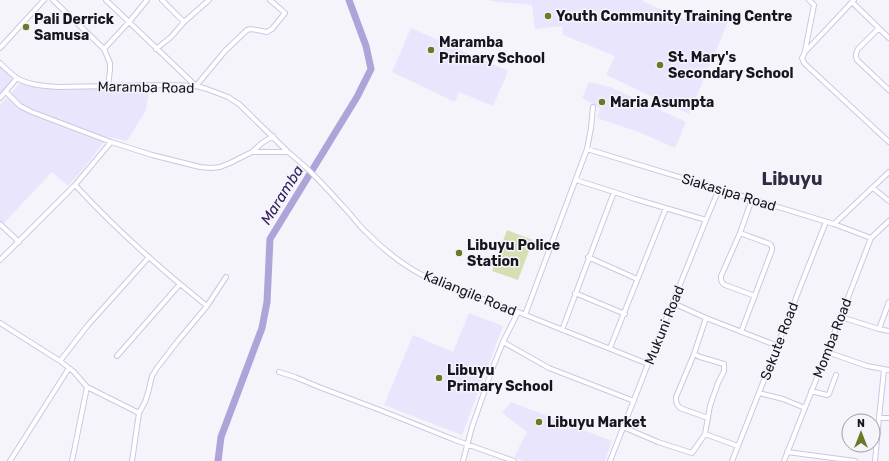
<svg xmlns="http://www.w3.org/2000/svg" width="889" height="461" viewBox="0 0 889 461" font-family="Rubik,sans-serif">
<rect width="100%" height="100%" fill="#f5f4fb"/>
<!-- built -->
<path fill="#e9e5fd" d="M490,0H642V1L688,21L703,10L728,22L689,114L606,75L615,56L563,35L562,26L535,29L532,5L490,1Z
M411,28L508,71L493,106L459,92L455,102L392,72Z
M0,67L14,80L0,96Z
M589,82L610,87L686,122L675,148L639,132L597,118L600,108L582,98Z
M20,83L41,89H149L146,110L127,141L108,137L83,169L68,186L52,172L0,227V105Z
M469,313L503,326L462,435L384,405L413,335L453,352Z
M511,402L612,441L605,461H523L514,457L527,432L502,413Z"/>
<!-- green -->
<path fill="#d5e0b2" d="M507,230L533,240L518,280L492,271Z"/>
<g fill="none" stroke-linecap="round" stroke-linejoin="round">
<!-- river -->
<path stroke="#afa4d9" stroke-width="7" d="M218,461L221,437L262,328L267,302L270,239L357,97L371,69L366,46L349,0"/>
<!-- street casing -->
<g stroke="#ccc6e6" stroke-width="6">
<path id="street" d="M53,0L104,49L110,63V70L108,86
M106,0L196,86L225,51L247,30L251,29L267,32L272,29L285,13L270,0
M162,0L184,22
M854,0L805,52L802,58L804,63L889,142
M852,2L889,38
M879,28L858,49C856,53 855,55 857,60L889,90
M0,48L44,0
M104,49L129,22L147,0
M156,49L171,37L184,22L209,0
M805,51L814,5L809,0
M0,63C5,68 11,74 17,78C28,85 45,86 57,87L166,85L196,86L207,89L228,97L239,104L288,152C311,170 331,193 351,215C356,221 361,228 367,233C387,253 410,271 437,282L518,312L648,364
M6,92L20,106L32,112L111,142L152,155L200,167L211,168L220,167L230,163L252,152L262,143L273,136
M0,98L17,78
M587,149L834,224L871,238
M252,152H288
M576,180L614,192L635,199L706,220
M75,185C116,229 160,269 207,306
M873,188L889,201
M752,199L740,233L721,276C721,280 721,283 725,285L755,296
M0,224L19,242
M834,224L889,172
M740,233L770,244L772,247V250L741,332
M588,257L637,279
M0,260L75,185L111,142
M575,293L625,314
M673,303L706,318L778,346
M525,315L587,149L591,128L593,107
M841,317L879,329L889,331
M706,318L694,354L676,397C676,402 676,404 680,408L708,418
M0,323L60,361L69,368L10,461
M879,329L889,302
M562,330L614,192
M503,342L549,368L634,401
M610,348L666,208
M827,352L867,366L889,370
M117,356L180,284
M60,361L88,325L149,257
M69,368L74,372L87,387L139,413
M279,372L295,377L319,387L380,410L455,440L514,461
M811,391L827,395L829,394L836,375
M759,393L783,399L805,408
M879,418H889
M623,427L658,442L692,453L705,434L710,406L718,383L724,371V364L700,357L694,354
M705,434L738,446
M787,452L855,461
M72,461L87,387
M132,461L139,413L145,402L148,393L152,376L157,368L177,342L207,306L226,277
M463,461L472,427L493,367L503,342L518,312
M610,461L648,364L706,220L719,189
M732,461C764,382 794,301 826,222
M784,461L827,352L871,238L889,221
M875,461L879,418L884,370"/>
</g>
<!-- street -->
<use href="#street" stroke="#fff" stroke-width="4"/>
</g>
<!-- markers -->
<g fill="#6b7a28" stroke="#f5f4fb" stroke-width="1.5">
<circle cx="548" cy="16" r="4"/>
<circle cx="26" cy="27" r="4"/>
<circle cx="431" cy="50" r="4"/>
<circle cx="660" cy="65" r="4"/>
<circle cx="602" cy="102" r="4"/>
<circle cx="459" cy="253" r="4"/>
<circle cx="439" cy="378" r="4"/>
<circle cx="539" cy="422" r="4"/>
</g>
<g text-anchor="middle" stroke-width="3" stroke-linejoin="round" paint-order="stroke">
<!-- poi labels -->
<g font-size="14" font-weight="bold" fill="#171520" stroke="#f5f4fb" text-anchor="start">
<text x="556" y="21">Youth Community Training Centre</text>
<text x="34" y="24">Pali Derrick<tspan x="34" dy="16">Samusa</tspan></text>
<text x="439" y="47">Maramba<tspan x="439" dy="16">Primary School</tspan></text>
<text x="668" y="62">St. Mary's<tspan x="668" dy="16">Secondary School</tspan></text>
<text x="610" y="107">Maria Asumpta</text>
<text x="467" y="250">Libuyu Police<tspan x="467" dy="16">Station</tspan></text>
<text x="447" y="375">Libuyu<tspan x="447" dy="16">Primary School</tspan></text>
<text x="547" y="427">Libuyu Market</text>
</g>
<!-- street labels -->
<g font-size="14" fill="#171520" stroke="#f5f4fb">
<text transform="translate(146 87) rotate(1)" y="5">Maramba Road</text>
<text transform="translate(729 192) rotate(17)" y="5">Siakasipa Road</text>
<text transform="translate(470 293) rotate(22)" y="5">Kaliangile Road</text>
<text transform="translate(664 325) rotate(-68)" y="5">Mukuni Road</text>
<text transform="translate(832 338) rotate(-69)" y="5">Momba Road</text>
<text transform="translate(779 341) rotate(-69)" y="5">Sekute Road</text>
</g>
<!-- water labels -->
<g font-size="15" font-style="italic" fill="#362260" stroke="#f5f4fb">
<text transform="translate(282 195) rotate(-58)" y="5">Maramba</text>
</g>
<!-- district labels -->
<g font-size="18" font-weight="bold" fill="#302a43" stroke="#f5f4fb">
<text x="792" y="185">Libuyu</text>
</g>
</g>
<!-- north arrow -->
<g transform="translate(861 433)"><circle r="19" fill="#f5f4fb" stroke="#9c9ba3"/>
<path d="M0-3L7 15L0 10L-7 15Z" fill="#6b7a28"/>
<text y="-6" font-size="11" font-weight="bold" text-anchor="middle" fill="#171520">N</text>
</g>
</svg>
